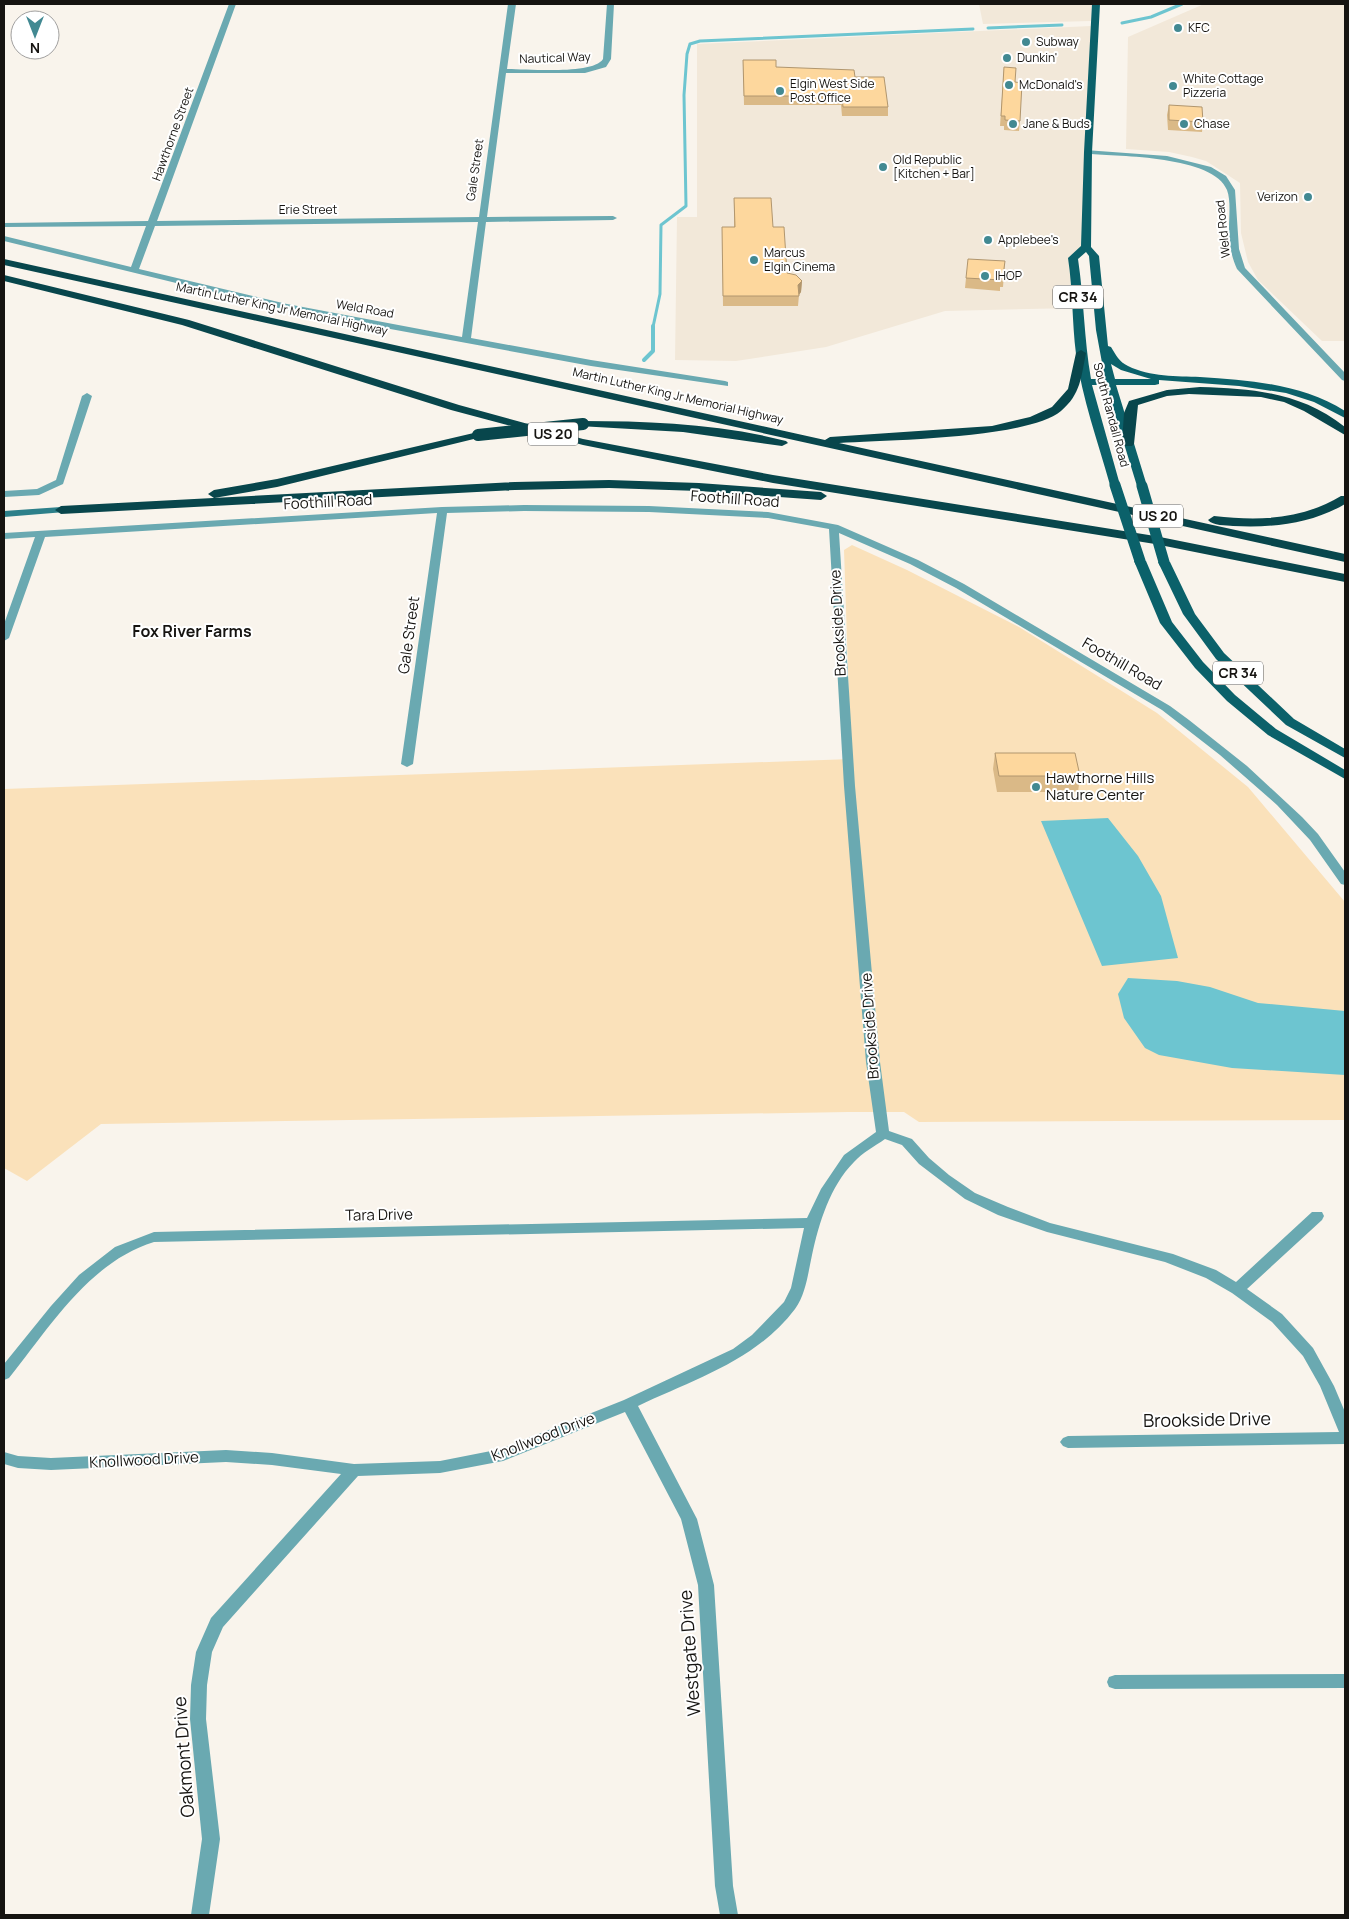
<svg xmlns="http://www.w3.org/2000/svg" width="1349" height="1919" viewBox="0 0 1349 1919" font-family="Manrope,sans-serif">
<rect width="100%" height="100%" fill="#f9f4ec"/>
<!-- built -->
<path fill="#f2e8d9" d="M979,4H1092L1091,21L983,24Z
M1204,4H1345V341H1322L1258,280L1248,262L1241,233L1240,183L1206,161L1192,157L1169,152L1126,149L1128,37Z
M1091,26L1085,150L1083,247L1069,258L1075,308L945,311L826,347L736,361L675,360L677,217H697V44Z"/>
<!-- green -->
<path fill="#fae1ba" d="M852,545L907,570L1019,627L1157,713L1248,787L1345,902V1120L919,1122L904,1112H848L101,1124L27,1181L4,1168V789L851,759L844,550Z"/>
<!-- water -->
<path fill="#6dc5d0" d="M1108,818L1138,856L1161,896L1178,958L1102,966L1041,821Z
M1128,978L1177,981L1210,987L1258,1003L1345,1011V1075L1232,1068L1159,1055L1145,1048L1124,1018L1118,994Z"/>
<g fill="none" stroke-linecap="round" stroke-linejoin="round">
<!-- stream-far1 -->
<path stroke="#6dc5d0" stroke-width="3" d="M1122,23L1151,17L1182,4
M988,28L1062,25
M653,327L660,294L661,225L686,206L684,95L687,54L690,44L700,41L973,29"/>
<!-- stream -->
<path stroke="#6dc5d0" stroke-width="4" d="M644,360L653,351V326"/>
<!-- minor -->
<path fill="#6aa9b1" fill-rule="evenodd" d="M229,4H236L157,221L479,217L508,4H516L507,69C527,69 593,75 603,59L607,4H614L611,59L606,67L585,73H506L487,217L613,216L617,218L613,220L486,222L471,338L591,360L725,381L728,382V386L591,366L287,310L4,241V236L131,267L146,226L4,227V223L148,221ZM478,222L462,337L287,304L139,269L155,226Z
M1085,150L1167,156L1211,167L1226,176L1235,190L1239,249L1245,268L1345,373V381L1342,380L1237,269C1231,256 1229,243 1229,228C1229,216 1231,201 1227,190C1214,156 1119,156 1088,154H1085Z
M87,393L92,396L63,484L39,495L4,497V491L37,489L56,480L82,396Z
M524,505L649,506L768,512L838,525L918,560L964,584L1170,706L1189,720L1247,766L1302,817L1318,834L1345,872V885L1341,884L1310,840L1277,805L1220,755L1162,710L956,588L910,564L839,533L855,786L880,1062L889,1131L912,1139L929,1158L949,1175L975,1193L1008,1207L1050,1223L1173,1254L1216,1270L1236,1282L1312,1212H1322L1324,1216L1322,1220L1247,1289L1282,1314L1313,1348L1334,1386L1345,1412V1444L1068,1448L1063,1446L1060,1442L1063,1438L1068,1436L1339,1432L1320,1386L1303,1356L1272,1322L1232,1293L1206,1278L1165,1262L1047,1232L998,1215L965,1199L919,1164L902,1145L885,1139C875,1146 862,1153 854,1162C830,1186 819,1223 812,1255C808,1273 806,1294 795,1309C757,1360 693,1380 638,1406L697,1519L714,1585L733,1886L738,1915H720L715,1886L698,1585L681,1519L625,1412L503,1461L440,1473L358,1476L223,1627L212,1652L207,1685L206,1719L220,1839L209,1915H191L202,1839L190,1719L191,1685L196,1652L211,1618L341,1474L272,1465L226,1462L51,1470L18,1468L4,1464V1452L18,1456L51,1458L226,1450L272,1453L354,1464L440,1461L501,1449L624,1400L733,1349L752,1335L784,1302L791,1288L804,1228L154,1242C89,1262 50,1327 9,1378L4,1380V1364L51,1306L79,1275L115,1247L154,1232L807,1218L821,1189L844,1155L876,1132L866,1062L844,786L829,529L768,518L649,512L524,511L447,513L413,764L407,767L401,764L437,513L45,537L9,638L4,641V624L35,537L4,539V533L442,507Z
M1345,1674V1688L1115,1689L1109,1687L1107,1682L1109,1677L1115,1675Z"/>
<!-- secondary -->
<path fill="#2d808a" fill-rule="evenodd" d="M61,507L66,510L65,512L4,517V511Z"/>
<!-- primary -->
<path fill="#0b616a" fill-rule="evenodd" d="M1092,4H1100L1092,152L1091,247L1099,256L1108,346L1111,347C1116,355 1119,362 1128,366C1150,377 1177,376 1200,377C1250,380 1302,384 1345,411V418L1314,402L1286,393L1239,386L1159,380V384L1155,385H1116L1147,486L1142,489L1137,486L1106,385H1092L1120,485L1115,488L1110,485C1098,442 1082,398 1076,354C1072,322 1073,291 1068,258L1081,246L1084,152ZM1086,252L1089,256L1096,330L1105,379H1091C1084,339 1084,299 1078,259ZM1111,364L1121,370L1151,379H1115Z
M1140,558L1146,561L1172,622L1203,662L1235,695L1276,729L1345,770V779L1268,735L1227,701L1195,668L1160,623L1134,561Z
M1164,559L1170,562L1195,614L1224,653L1294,719L1345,749V758L1286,725L1216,659L1183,614L1158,562Z"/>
<!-- motorway -->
<path fill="#08464c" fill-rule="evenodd" d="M4,259L825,440L830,437L992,426L1030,417L1052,407L1068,389L1076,353L1081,350L1086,353C1081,377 1081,394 1061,411C1027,439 887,440 839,443L1345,554V562L4,265Z
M4,275L189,320L459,405L583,439L773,475L1155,536L1345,574V582L1155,544L773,483L583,445L451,410L182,325L4,281Z
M1200,387C1255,389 1300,392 1345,427V435L1304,411L1284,402L1261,397L1189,394L1167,396L1138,405L1134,444L1132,446H1124L1122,444L1124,413L1129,401L1167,390Z
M583,421C650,421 721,424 786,441L788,443L782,446L683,432L579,426L577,424Z
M478,432L482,433L484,435L482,437L277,487L214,498L208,494L214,490L277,479Z
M609,480L699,483L821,492L827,496L821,500L699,491L609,488L515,490L61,514L55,510L61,506L515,482Z
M1341,496H1345V504C1311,524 1272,528 1233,526C1226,525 1213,526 1208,520L1214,516C1259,521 1301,520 1341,496Z"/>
<!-- primary-bridge -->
<path stroke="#0b616a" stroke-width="11" d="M1115,485L1140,561
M1142,486L1164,562"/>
<!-- motorway-bridge -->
<path stroke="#08464c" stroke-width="12" d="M478,435L583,424"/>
</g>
<!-- wall -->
<path fill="#dab987" d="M743,60L776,67L855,77L888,107V116H842L841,105H744Z
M1004,67L1015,82L1020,121L1019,131L1004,130V126H1000Z
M1169,105L1203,122L1202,132L1168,130L1167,115Z
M734,198L773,227L787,273L802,281L801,292L799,295L798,306H723L722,227H734Z
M1005,261L1003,287H1000V291L965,288L966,278Z
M995,753L1080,776L1078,792H997L993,769Z"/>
<!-- shaded-wall -->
<path fill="#b1966e" d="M802,281L801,292L798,296V285Z"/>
<!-- building -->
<path fill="#fdd79d" stroke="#b1966e" d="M743,60H776V67L854,70L855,77H884L888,107H843L842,96H744Z
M1004,67L1016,68L1015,82L1022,83L1020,121L1005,120V116H1001Z
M1169,105L1202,107L1203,122L1169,120Z
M734,198H771L773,227H784L787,273L796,275L802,281L798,285L799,296H723L722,227H735Z
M968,259L1005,261L1003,276H1001V280L966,278Z
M995,753H1075L1080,776H999Z"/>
<!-- markers -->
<g fill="#428992" stroke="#fff" stroke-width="2">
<circle cx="1178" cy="28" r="5"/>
<circle cx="1026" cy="42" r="5"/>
<circle cx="1007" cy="58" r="5"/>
<circle cx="1009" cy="85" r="5"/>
<circle cx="1173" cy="86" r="5"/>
<circle cx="780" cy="91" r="5"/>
<circle cx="1013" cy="124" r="5"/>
<circle cx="1184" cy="124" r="5"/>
<circle cx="883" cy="167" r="5"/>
<circle cx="1308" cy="197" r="5"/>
<circle cx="988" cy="240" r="5"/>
<circle cx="754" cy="260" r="5"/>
<circle cx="985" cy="276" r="5"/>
<circle cx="1036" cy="787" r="5"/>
</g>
<g text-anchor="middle" stroke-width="4" stroke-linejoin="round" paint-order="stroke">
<!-- far-poi labels -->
<g font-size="12" fill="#161411" stroke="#fff" text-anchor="start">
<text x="1188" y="32">KFC</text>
<text x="1036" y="46">Subway</text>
<text x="1017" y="62">Dunkin'</text>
<text x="1183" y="83">White Cottage<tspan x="1183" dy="14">Pizzeria</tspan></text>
<text x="790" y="88">Elgin West Side<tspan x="790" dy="14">Post Office</tspan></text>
<text x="1019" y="89">McDonald's</text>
<text x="1023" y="128">Jane &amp; Buds</text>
<text x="1194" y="128">Chase</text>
<text x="893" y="164">Old Republic<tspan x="893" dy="14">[Kitchen + Bar]</tspan></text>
<text x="1298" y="201" text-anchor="end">Verizon</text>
<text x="998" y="244">Applebee's</text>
<text x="764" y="257">Marcus<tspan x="764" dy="14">Elgin Cinema</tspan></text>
<text x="995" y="280">IHOP</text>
</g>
<!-- far-street labels -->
<g font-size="12" fill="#161411" stroke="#fff">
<text transform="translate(555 58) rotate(-2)" y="4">Nautical Way</text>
<text transform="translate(173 134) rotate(-70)" y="4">Hawthorne Street</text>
<text transform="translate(475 170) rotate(-82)" y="4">Gale Street</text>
<text x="308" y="214">Erie Street</text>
<text transform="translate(1223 229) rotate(-96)" y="4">Weld Road</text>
<text transform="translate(282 309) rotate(12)" y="4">Martin Luther King Jr Memorial Highway</text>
<text transform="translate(365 309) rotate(10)" y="4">Weld Road</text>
<text transform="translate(678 396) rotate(13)" y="4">Martin Luther King Jr Memorial Highway</text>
<text transform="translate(1111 415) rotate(75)" y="4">South Randall Road</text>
</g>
<!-- shield labels -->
<g fill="#fff" stroke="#5c5a58" stroke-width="1">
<rect x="1053" y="285.5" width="50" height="23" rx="4"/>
<rect x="528" y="422.5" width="50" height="23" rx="4"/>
<rect x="1133" y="504.5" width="50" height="23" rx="4"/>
<rect x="1213" y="661.5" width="50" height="23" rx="4"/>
</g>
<g font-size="14" font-weight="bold" fill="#161411">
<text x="1078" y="302">CR 34</text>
<text x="553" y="439">US 20</text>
<text x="1158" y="521">US 20</text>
<text x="1238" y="678">CR 34</text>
</g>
<!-- street labels -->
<g font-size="15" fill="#161411" stroke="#fff">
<text transform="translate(735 499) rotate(4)" y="5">Foothill Road</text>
<text transform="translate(328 502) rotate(-3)" y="5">Foothill Road</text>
<text transform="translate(838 623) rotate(-93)" y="5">Brookside Drive</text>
<text transform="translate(409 635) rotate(-82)" y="5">Gale Street</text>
<text transform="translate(1122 664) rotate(30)" y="5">Foothill Road</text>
<text transform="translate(870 1026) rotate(-94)" y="5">Brookside Drive</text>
<text transform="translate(379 1215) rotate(-1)" y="5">Tara Drive</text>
<text transform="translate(543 1437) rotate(-21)" y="5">Knollwood Drive</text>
<text transform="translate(144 1460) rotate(-3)" y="5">Knollwood Drive</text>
</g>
<!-- poi labels -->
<g font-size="15" fill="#161411" stroke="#fff" text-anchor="start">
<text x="1046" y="783">Hawthorne Hills<tspan x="1046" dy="17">Nature Center</tspan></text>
</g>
<!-- neighbourhood labels -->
<g font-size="16" font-weight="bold" fill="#161411" stroke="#fff">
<text x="192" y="637">Fox River Farms</text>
</g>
<!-- near-street labels -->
<g font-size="18" fill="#161411" stroke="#fff">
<text transform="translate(1207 1420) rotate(-1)" y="6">Brookside Drive</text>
<text transform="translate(690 1653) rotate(-94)" y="6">Westgate Drive</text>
<text transform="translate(184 1757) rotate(-94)" y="6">Oakmont Drive</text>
</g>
</g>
<!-- border -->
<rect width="1349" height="1919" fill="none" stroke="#161411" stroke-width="10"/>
<!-- north arrow -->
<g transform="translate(35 35) rotate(180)"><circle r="24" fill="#ffffff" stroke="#a2a1a0"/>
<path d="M0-4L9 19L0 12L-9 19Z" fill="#428992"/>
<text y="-8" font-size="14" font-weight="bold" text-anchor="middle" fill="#161411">N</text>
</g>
</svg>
